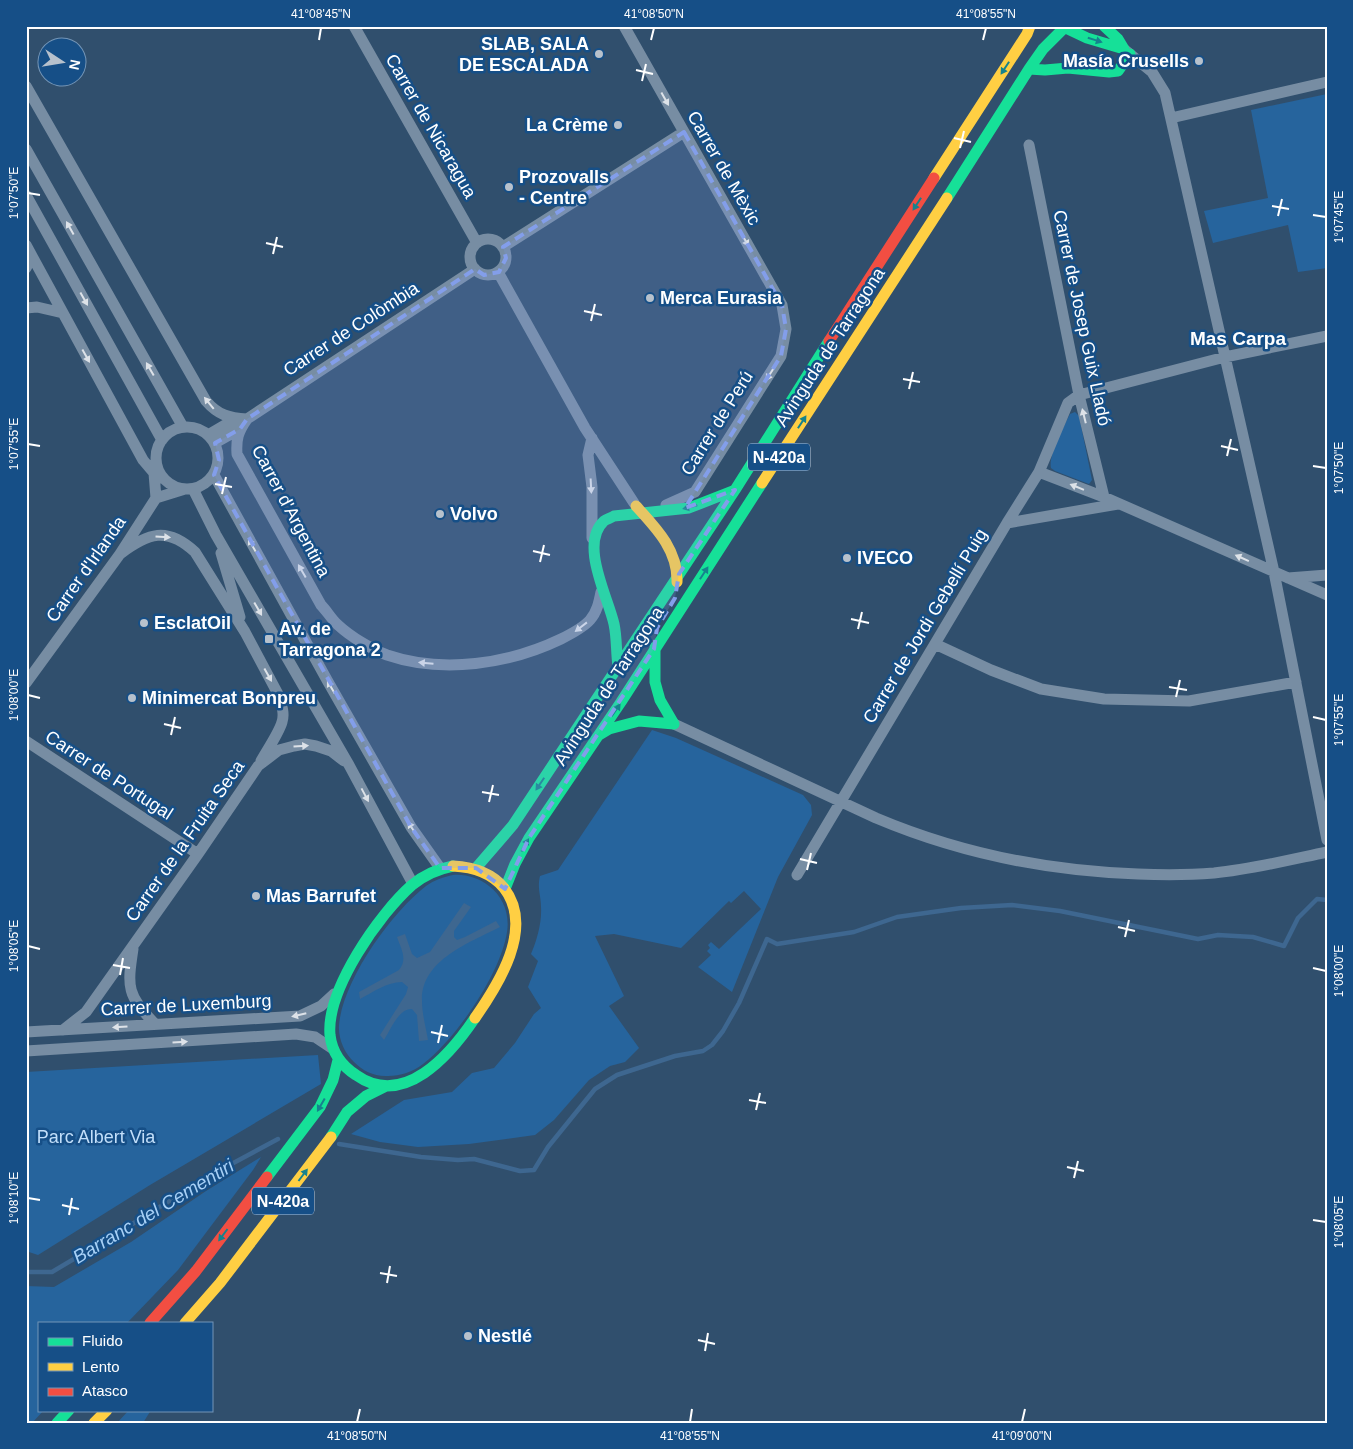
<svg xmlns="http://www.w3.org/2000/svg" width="1353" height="1449" viewBox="0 0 1353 1449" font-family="Arial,sans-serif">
<rect width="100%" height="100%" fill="#304f6d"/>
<!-- green -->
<path fill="#26649d" d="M1327,94V268L1298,272L1288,225L1213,243L1204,211L1268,198L1251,110Z
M1075,412L1079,416L1092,480L1089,484L1055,471L1051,468C1048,456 1064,426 1070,414Z
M652,730L676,738L803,795L811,805L812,815L778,877L732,992L698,967L711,955L707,951L710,948L708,945L711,942L719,949L761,909L744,891L731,903L729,901L681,948L614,934L595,936L624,996L609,1006L639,1048L625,1062L610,1066L589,1080L554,1120L535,1135L469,1144L418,1147L380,1142L351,1134L404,1100L452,1092L472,1073L494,1068L515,1043L534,1014L541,1008L528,987L538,961L531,954C537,940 542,922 541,907C541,895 537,889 540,876L558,870Z
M453,875C467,874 478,878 489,886C503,896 510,915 507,932C501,973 456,1039 423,1064C413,1072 400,1076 388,1076C375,1077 363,1071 354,1062C344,1053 338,1038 339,1025C343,980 391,913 426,886C434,880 444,877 453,875Z
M318,1055L321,1084L150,1185L38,1255L26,1251V1072Z
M261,1157L253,1170L178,1270L127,1323H39V1410H44L32,1423H26V1286L54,1287L131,1242L206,1191Z
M129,1410H151L143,1423H117Z"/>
<!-- water -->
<path fill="#3e6790" d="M464,903L471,907L454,931V937L457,940L465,937L496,921L500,927C469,943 421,960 422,1001C422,1014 426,1028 428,1040L419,1041L417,1015L412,1009C399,1008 391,1029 384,1040L380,1035L406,994L408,987L402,982C387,982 373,992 360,999L359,992L399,970C408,959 401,949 397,937L405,934L412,954L417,958L430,952Z"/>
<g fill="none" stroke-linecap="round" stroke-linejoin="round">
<!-- stream -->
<path stroke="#3e6790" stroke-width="4.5" d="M339,1144L421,1157L458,1160L474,1159L520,1171L534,1170L548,1147L595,1089L617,1075L675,1056L703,1051L712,1045L723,1031L739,1003L767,939L777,944L854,932L897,917L961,908L1012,905L1060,911L1198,939L1218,935L1253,937L1284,946L1298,918L1317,899L1327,900
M26,1272H52L121,1231L211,1175L278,1139"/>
<!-- street -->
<path stroke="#778da3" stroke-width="11" d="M354,26L477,243
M624,26L782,305L786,329L781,356L695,492L666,505
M1125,50L1152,72L1165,93L1274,572L1327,840
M26,86L206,401C218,415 229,418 247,419C238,432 236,439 237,454L321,605C327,611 332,620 338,625C351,637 371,649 387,655C443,674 509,664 561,639C571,634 583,628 590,620C597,612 599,602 601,592
M1171,118L1327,82
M1029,145L1079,395L1104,497
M26,149L183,427
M26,195L162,440
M470 257a18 18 0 1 1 36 0a18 18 0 1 1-36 0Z
M26,245L143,460L154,473L164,479
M503,247L684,132
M26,268L32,256
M498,272L585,428L634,503
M26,308L37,307L63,313
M247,419L475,269
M156 458a31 31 0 1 1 62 0a31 31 0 1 1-62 0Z
M208,435L237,418
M592,438L588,455L592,487V538
M215,443L240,429
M1039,472L1104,497L1327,595
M214,475L327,680L411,827L440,868
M193,489L216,535L349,765L413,884
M156,498L185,489
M1007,523L1118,504
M221,553L240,617
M120,554C148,533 167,526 195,552L245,632L278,694C281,703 285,713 282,722C279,733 267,750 261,761
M1288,578L1327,575
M935,644L991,670L1041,689L1104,699L1189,701L1296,682
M26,683L120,554L156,498L154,473L156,460
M674,724L876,818C959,853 1048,871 1138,874C1163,875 1189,875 1214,873C1253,869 1289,860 1327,852
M26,741L198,854
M797,875L1007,523L1039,472L1068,403L1079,395L1225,357L1327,336
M133,949C127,988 127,995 155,1024
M63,1030L86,1012L198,854L258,766L279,750L294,746L305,744L316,746L331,751L344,761
M26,1032L300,1016L321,1006L334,994
M26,1051L296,1034L315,1037L333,1049"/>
<!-- fast -->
<path stroke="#16e098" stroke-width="11" d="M1104,26L1118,39L1124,49
M1068,29L1087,38L1124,49
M1029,69L1045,70L1068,68L1109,72L1118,71L1130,54
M947,198L1029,69L1043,49L1062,30
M655,647V682L660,700L674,724
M618,666C616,652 617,638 614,624C608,597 579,544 604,521C606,519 611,518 614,516L689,508L735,490
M599,735L609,729L639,721L674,724
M453,866C438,869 424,875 412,885C379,914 326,990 330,1035C332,1052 342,1066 356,1075C404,1109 450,1055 475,1018
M476,868L513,825L735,490L829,341
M505,889L515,864L529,838L621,702L762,483
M331,1137L347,1112L366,1096L386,1086
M267,1177L320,1107L333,1080L338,1060
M57,1423L69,1410"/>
<!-- slow -->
<path stroke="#ffcf43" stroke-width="11" d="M934,178L1027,34L1030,26
M762,483L947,198
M636,506C656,528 678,550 677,582
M453,866C473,867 491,872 504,888C535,928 498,985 475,1018
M185,1323L220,1283L331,1137
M94,1423L107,1410"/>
<!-- jam -->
<path stroke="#f24e42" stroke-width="11" d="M829,341L934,178
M150,1323L196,1271L267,1177"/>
</g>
<!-- one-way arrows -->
<defs><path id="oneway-solid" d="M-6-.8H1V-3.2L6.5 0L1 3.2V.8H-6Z" transform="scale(1.25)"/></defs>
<g fill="#16828d">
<use href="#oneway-solid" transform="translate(1095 40) rotate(17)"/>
<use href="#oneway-solid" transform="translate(1005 68) rotate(123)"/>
<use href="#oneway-solid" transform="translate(917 204) rotate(123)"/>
<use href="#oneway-solid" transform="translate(802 422) rotate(-57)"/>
<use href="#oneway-solid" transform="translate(690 507) rotate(166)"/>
<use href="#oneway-solid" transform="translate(704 573) rotate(-57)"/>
<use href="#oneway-solid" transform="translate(616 710) rotate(-55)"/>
<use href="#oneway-solid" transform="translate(540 784) rotate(124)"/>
<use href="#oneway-solid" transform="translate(525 845) rotate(-61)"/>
<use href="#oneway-solid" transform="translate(321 1105) rotate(120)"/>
<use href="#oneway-solid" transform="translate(303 1175) rotate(-53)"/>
<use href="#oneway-solid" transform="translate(223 1235) rotate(127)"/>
</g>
<g fill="#dde2e8">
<use href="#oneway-solid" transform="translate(665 99) rotate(61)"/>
<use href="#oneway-solid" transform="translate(70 228) rotate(-119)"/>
<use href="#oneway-solid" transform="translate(745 240) rotate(60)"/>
<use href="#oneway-solid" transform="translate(84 299) rotate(61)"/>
<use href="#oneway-solid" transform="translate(86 356) rotate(61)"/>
<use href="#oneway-solid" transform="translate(150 369) rotate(-120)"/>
<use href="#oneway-solid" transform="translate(770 374) rotate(122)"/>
<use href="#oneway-solid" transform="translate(209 403) rotate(-129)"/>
<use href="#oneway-solid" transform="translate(1084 416) rotate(-104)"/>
<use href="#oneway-solid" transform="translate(591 486) rotate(87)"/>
<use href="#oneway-solid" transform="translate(1077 487) rotate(-158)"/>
<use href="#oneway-solid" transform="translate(163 537) rotate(4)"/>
<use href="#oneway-solid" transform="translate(252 545) rotate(-119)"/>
<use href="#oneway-solid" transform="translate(1242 558) rotate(-156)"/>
<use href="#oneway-solid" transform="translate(302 571) rotate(-120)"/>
<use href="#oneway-solid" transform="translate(258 609) rotate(60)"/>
<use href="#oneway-solid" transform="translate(581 627) rotate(142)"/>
<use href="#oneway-solid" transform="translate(426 663) rotate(-175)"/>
<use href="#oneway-solid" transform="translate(268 675) rotate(61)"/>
<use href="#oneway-solid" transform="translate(331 687) rotate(-120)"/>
<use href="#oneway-solid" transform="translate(301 746) rotate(-4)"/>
<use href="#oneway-solid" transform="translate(365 795) rotate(62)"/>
<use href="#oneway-solid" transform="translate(412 828) rotate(-123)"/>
<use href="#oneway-solid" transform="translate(299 1015) rotate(167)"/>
<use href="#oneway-solid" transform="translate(120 1027) rotate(176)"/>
<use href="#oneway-solid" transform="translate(180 1042) rotate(-4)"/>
</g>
<!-- marked area -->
<path fill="#839eea" fill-opacity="0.2" stroke="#839eea" stroke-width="4" stroke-dasharray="10 6" stroke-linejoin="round" d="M684,132L782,305L786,329L781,356L685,508L735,490L679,574L675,598L657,628L654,649L529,838L505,889L476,868H440L411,827L214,475L219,460L215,443L240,429L247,419L475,269L484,275L499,272L506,258L503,247Z"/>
<!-- ticks -->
<path fill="none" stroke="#fff" stroke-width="2" d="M319,40L321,28M651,40L654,28M983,40L986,28M636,70L653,74M642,81L646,64M954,138L971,142M960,148L964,131M28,193L40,195M1272,206L1289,209M1313,215L1326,217M1278,216L1282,199M266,243L283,247M273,254L277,237M584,311L602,315M591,321L595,304M903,379L920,382M909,389L913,372M28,444L40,446M1221,446L1238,450M1227,456L1231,439M1313,466L1326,468M215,484L232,487M222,494L226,477M533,551L550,555M540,562L544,545M851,619L869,623M858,629L862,612M1169,687L1187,690M28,695L40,698M1176,697L1180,680M1313,717L1326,720M164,724L181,728M171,735L175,717M482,792L499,795M489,802L493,785M800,859L817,863M807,870L811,853M1118,927L1135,931M1125,937L1129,920M28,946L40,949M113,965L130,968M1313,968L1326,971M120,975L123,958M431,1032L448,1036M438,1043L442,1025M749,1100L766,1103M756,1110L760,1093M1067,1167L1084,1171M1074,1178L1078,1161M28,1198L40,1200M62,1205L79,1209M69,1215L72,1198M1313,1220L1326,1222M380,1273L397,1276M387,1283L390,1266M698,1340L715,1344M705,1351L708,1333M357,1422L360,1409M690,1422L692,1409M1022,1422L1025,1409"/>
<!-- markers -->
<g fill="#b7c1cc" stroke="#164f87" stroke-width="2">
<circle cx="599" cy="54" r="5"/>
<circle cx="1199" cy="61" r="5"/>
<circle cx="618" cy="125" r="5"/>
<circle cx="509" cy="187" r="5"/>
<circle cx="650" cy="298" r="5"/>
<circle cx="440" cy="514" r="5"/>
<circle cx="847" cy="558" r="5"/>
<circle cx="144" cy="623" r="5"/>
<rect x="264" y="634" width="10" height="10" rx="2.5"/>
<circle cx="132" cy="698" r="5"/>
<circle cx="256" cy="896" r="5"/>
<circle cx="468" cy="1336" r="5"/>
</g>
<g text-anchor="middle" stroke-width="5" stroke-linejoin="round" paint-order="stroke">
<!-- shield labels -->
<g fill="#164f87" stroke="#b9cadb" stroke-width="1">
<rect x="748" y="443.5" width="62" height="27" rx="4"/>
<rect x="252" y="1187.5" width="62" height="27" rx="4"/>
</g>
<g font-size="16" font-weight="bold" fill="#fff">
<text x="779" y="463">N-420a</text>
<text x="283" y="1207">N-420a</text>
</g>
<!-- poi labels -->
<g font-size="18" font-weight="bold" fill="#fff" stroke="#164f87" text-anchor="start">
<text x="589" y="50" text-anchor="end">SLAB, SALA<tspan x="589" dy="21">DE ESCALADA</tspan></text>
<text x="1189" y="67" text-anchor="end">Masía Crusells</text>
<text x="608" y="131" text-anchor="end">La Crème</text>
<text x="519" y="183">Prozovalls<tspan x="519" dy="21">- Centre</tspan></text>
<text x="660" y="304">Merca Eurasia</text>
<text x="450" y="520">Volvo</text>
<text x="857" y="564">IVECO</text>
<text x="154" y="629">EsclatOil</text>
<text x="279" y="635">Av. de<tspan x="279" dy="21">Tarragona 2</tspan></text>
<text x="142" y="704">Minimercat Bonpreu</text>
<text x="266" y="902">Mas Barrufet</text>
<text x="478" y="1342">Nestlé</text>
</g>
<!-- street labels -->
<g font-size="18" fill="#fff" stroke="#164f87">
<text transform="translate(431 126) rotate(60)" y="6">Carrer de Nicaragua</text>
<text transform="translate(724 168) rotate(60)" y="6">Carrer de Mèxic</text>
<text transform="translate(1082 318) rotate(78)" y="6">Carrer de Josep Guix Lladó</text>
<text transform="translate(351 329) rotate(-33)" y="6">Carrer de Colòmbia</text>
<text transform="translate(830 347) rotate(-57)" y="6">Avinguda de Tarragona</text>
<text transform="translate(717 423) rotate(-58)" y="6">Carrer de Perú</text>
<text transform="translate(291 511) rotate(62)" y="6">Carrer d'Argentina</text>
<text transform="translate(86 569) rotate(-55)" y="6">Carrer d'Irlanda</text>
<text transform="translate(925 626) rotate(-59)" y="6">Carrer de Jordi Gebellí Puig</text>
<text transform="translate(609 686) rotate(-57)" y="6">Avinguda de Tarragona</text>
<text transform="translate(109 775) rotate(33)" y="6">Carrer de Portugal</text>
<text transform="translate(185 841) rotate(-55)" y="6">Carrer de la Fruita Seca</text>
<text transform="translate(186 1005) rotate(-3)" y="6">Carrer de Luxemburg</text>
</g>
<!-- park labels -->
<g font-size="18" fill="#c2dffa" stroke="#164f87">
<text x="96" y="1143">Parc Albert Via</text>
</g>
<!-- neighbourhood labels -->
<g font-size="19" font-weight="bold" fill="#fff" stroke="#164f87">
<text x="1238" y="345">Mas Carpa</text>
</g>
<!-- water labels -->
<g font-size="19" font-style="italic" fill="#a7d0f6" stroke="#164f87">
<text transform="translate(153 1211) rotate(-31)" y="7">Barranc del Cementiri</text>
</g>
</g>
<!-- border -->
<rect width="1353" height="1449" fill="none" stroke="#164f87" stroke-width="55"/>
<!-- legend -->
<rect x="38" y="1322" width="175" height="90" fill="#164f87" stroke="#7395b7"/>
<rect x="48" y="1338" width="25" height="8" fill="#16e098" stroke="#7395b7"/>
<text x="82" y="1346" font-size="15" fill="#ffffff">Fluido</text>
<rect x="48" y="1363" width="25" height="8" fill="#ffcf43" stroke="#7395b7"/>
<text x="82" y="1372" font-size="15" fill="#ffffff">Lento</text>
<rect x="48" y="1388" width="25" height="8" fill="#f24e42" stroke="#7395b7"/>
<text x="82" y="1396" font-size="15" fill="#ffffff">Atasco</text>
<!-- north arrow -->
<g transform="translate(62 62) rotate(102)"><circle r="24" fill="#164f87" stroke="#7395b7"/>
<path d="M0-4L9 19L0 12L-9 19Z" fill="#b7c1cc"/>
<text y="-8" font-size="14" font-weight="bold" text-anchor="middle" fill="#ffffff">N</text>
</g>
<rect x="28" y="28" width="1298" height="1394" fill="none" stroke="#fff" stroke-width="2"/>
<g font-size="12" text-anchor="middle" fill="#fff">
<text x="321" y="18">41°08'45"N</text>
<text x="654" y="18">41°08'50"N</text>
<text x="986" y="18">41°08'55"N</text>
<text transform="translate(14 193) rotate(-90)" y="4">1°07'50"E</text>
<text transform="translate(1339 217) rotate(-90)" y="4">1°07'45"E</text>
<text transform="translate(14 444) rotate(-90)" y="4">1°07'55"E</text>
<text transform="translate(1339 468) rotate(-90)" y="4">1°07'50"E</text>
<text transform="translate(14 695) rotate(-90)" y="4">1°08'00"E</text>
<text transform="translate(1339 720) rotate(-90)" y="4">1°07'55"E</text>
<text transform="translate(14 946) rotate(-90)" y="4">1°08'05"E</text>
<text transform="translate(1339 971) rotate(-90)" y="4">1°08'00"E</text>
<text transform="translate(14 1198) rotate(-90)" y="4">1°08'10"E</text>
<text transform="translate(1339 1222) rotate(-90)" y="4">1°08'05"E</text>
<text x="357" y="1440">41°08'50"N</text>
<text x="690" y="1440">41°08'55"N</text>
<text x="1022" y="1440">41°09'00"N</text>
</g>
</svg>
